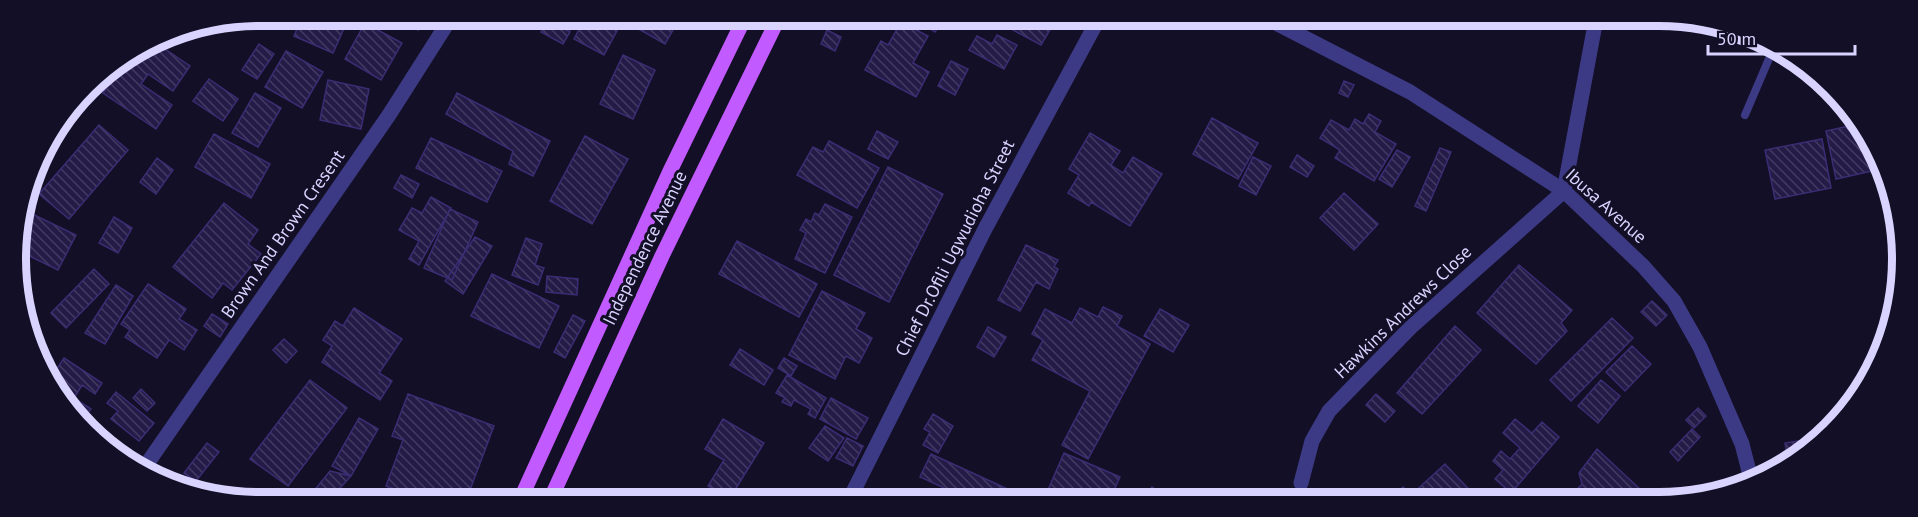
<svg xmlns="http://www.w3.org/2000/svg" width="1918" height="517" viewBox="0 0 1918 517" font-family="'PT Sans',sans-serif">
<defs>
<pattern id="building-back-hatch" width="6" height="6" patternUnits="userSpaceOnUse" patternTransform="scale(1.5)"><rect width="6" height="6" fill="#241b47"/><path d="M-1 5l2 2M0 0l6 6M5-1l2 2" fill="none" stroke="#433b63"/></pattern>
</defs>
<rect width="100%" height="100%" fill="#130f26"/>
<!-- building -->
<path fill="url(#building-back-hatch)" stroke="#3b2d73" stroke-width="1.5" d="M303,15H350L333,53L294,36Z
M384,15L424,16L418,30Z
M544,16H577L570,30Z
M586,16H598L619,27L604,55L574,39Z
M641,16H681L665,44L635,27Z
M923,17H945L935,32L920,22Z
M997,17L1057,18L1041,45L996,21Z
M1377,19H1408L1403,29Z
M548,20L570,32L563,44L541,32Z
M901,22L928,36L913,63L929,72L916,97L865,70L881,41L888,45Z
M365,23L402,43L381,80L345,59Z
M827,30L841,37L835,51L821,44Z
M997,35L1017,45L1004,69L969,50L977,36L992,44Z
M153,41L190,66L173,91L148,74L141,84L172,105L156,129L103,93L116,74L108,69Z
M259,44L274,54L257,79L242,70Z
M286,51L323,72L302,108L265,87Z
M623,55L655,70L633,119L600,104Z
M951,61L968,69L955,95L938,86Z
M209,79L238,99L223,121L193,101Z
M328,80L369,89L361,129L320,120Z
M1344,81L1354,85L1348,97L1339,93Z
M255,93L281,108L258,147L232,133Z
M457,93L550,141L533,176L509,164L513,151L446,114Z
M1369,114L1381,121L1375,132L1396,144L1374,181L1335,158L1340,150L1320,138L1331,120L1349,130L1355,119L1363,124Z
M1212,118L1258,143L1238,179L1193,154Z
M1862,123L1881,169L1836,179L1826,131Z
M99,125L128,150L69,219L39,194Z
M877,131L898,142L888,159L868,149Z
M1090,133L1120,151L1111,165L1123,173L1133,157L1162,174L1130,226L1091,202L1089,206L1068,193L1079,175L1069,169Z
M214,134L270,164L251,198L195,167Z
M585,136L628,159L592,224L550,201Z
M431,138L502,171L487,202L416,168Z
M1822,139L1831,188L1775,199L1765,150Z
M829,141L879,168L857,208L797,175L813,147L823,152Z
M1440,148L1451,152L1426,211L1415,206Z
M1397,150L1410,157L1392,187L1379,179Z
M1297,155L1314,166L1307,177L1290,167Z
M1253,157L1271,166L1256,195L1239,186Z
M157,158L173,170L156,194L140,182Z
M888,167L943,194L889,302L834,275Z
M401,175L419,184L412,198L394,188Z
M1344,193L1378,224L1354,250L1320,218Z
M431,197L451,208L419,265L409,259L419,241L399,230L412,208L422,213Z
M224,203L258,230L248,244L261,254L232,290L223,283L212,298L173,267Z
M825,204L852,217L825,273L795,259L806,233L800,230L806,219L811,222L815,213L819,215Z
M450,209L478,222L452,280L424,268Z
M24,210L76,235L58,270L17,250L16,242Z
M114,217L132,228L118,253L99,243Z
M475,237L492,246L463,294L445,281Z
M526,238L542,244L535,265L544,268L538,285L512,275Z
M737,241L817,284L799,317L719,274Z
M1026,245L1058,260L1054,267L1058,269L1049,289L1036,282L1020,311L998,300Z
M1519,265L1572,310L1561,323L1567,331L1536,364L1477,313Z
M94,269L109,284L66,328L51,313Z
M492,274L559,306L539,348L471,316Z
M547,276L578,279L577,295L546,292Z
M148,284L186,309L179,319L197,330L184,350L169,340L157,358L125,337L130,330L121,324Z
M116,285L133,296L105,344L85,333Z
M822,291L865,313L856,329L872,338L859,363L846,356L835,379L789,355Z
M1652,301L1667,315L1656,326L1641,312Z
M1103,307L1122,316L1117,326L1150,344L1088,459L1062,445L1090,391L1032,360L1043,340L1032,334L1045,309L1072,323L1080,308L1098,317Z
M354,308L402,339L379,373L392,381L380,400L322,362L332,346L323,340L335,321L343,326Z
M1160,309L1189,325L1173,352L1144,336Z
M212,314L228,324L220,337L204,326Z
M573,315L585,321L565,358L554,352Z
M1612,318L1633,338L1571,401L1550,380Z
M1455,326L1481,350L1422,414L1397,393Z
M988,327L1006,337L994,357L977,347Z
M284,339L297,351L286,363L273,350Z
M1632,346L1651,364L1625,391L1606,372Z
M35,349L53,360L46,371Z
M740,349L773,370L764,385L730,365Z
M64,358L102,383L95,394L82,385L74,398L91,409L85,417L94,423L90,428L66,407L50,379Z
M784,358L797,366L791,376L778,368Z
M787,375L826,398L815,418L808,414L811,409L794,400L791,406L782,402L785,398L776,393Z
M310,380L347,408L288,486L250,459Z
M1601,380L1620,396L1598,423L1578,406Z
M141,389L155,403L147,411L133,398Z
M116,392L154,423L139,441L111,419L118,411L107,403Z
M408,394L494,426L467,498H418L386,486L403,440L392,436Z
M1376,394L1395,411L1385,422L1366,405Z
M831,398L868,418L856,439L820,419Z
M1698,408L1706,416L1694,428L1686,420Z
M933,414L953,426L938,453L923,445L930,432L924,429Z
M359,418L378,429L351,476L332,466Z
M723,419L764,443L730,498L708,486L724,460L705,449Z
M1515,419L1532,433L1542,422L1559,437L1511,493L1495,479L1503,470L1493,461L1501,451L1510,459L1520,448L1503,433Z
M825,426L844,438L828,461L809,448Z
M1692,429L1700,437L1678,461L1670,452Z
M847,438L863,446L853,466L836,458Z
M1804,440L1805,451L1788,462L1785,443Z
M207,443L219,452L196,481L184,473Z
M1597,449L1641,490L1634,500H1567L1582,484L1579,473Z
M1064,453L1120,477L1110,499H1044Z
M931,454L1014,492L1011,499H968L920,477Z
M1445,464L1479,500L1390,499L1403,487L1411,495Z
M330,471L351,476L331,498H308Z
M1152,487L1169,499H1143Z
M269,490L279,498L263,497Z
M1660,491L1671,500H1652Z
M750,493L762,498H747Z"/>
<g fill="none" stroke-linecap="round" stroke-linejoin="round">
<!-- service -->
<path stroke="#3d3a85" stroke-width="8" d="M1745,115L1774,47"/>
<!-- minor -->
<path stroke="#3d3a85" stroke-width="15" d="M1266,18L1410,92L1564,191L1643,266L1674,301L1700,347L1742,444L1752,483
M142,471L389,115L452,16
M1301,483L1312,441L1329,411L1410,328L1564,191L1596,19
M850,498L985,229L1099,18"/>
<!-- primary -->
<path stroke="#c25bff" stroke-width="15" d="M521,498L670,171L745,17
M551,498L662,256L779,17"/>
</g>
<g text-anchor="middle" stroke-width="6" stroke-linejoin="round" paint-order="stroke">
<!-- street labels -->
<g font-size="18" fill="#d9d4ff" stroke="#130f26">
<text transform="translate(1606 206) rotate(42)" y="6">Ibusa Avenue</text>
<text transform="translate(283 234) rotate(-55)" y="6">Brown And Brown Cresent</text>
<text transform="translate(645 248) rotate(-64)" y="6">Independence Avenue</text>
<text transform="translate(955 248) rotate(-63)" y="6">Chief Dr.Ofili Ugwudioha Street</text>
<text transform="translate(1403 312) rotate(-44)" y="6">Hawkins Andrews Close</text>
</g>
</g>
<!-- crop -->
<path d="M0 0H1918V517H0ZM259 26H1659A233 233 0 0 1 1892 259V259A233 233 0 0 1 1659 492H259A233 233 0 0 1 26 259V259A233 233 0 0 1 259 26Z" fill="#130f26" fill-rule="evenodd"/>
<path fill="none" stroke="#d9d4ff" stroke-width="8" d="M259 26H1659A233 233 0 0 1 1892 259V259A233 233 0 0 1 1659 492H259A233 233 0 0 1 26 259V259A233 233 0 0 1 259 26Z"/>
<!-- scale -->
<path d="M1708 45v9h147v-9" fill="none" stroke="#d9d4ff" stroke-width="3"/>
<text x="1717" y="45" font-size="18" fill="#d9d4ff" stroke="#130f26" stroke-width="4.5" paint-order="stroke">50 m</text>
</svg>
